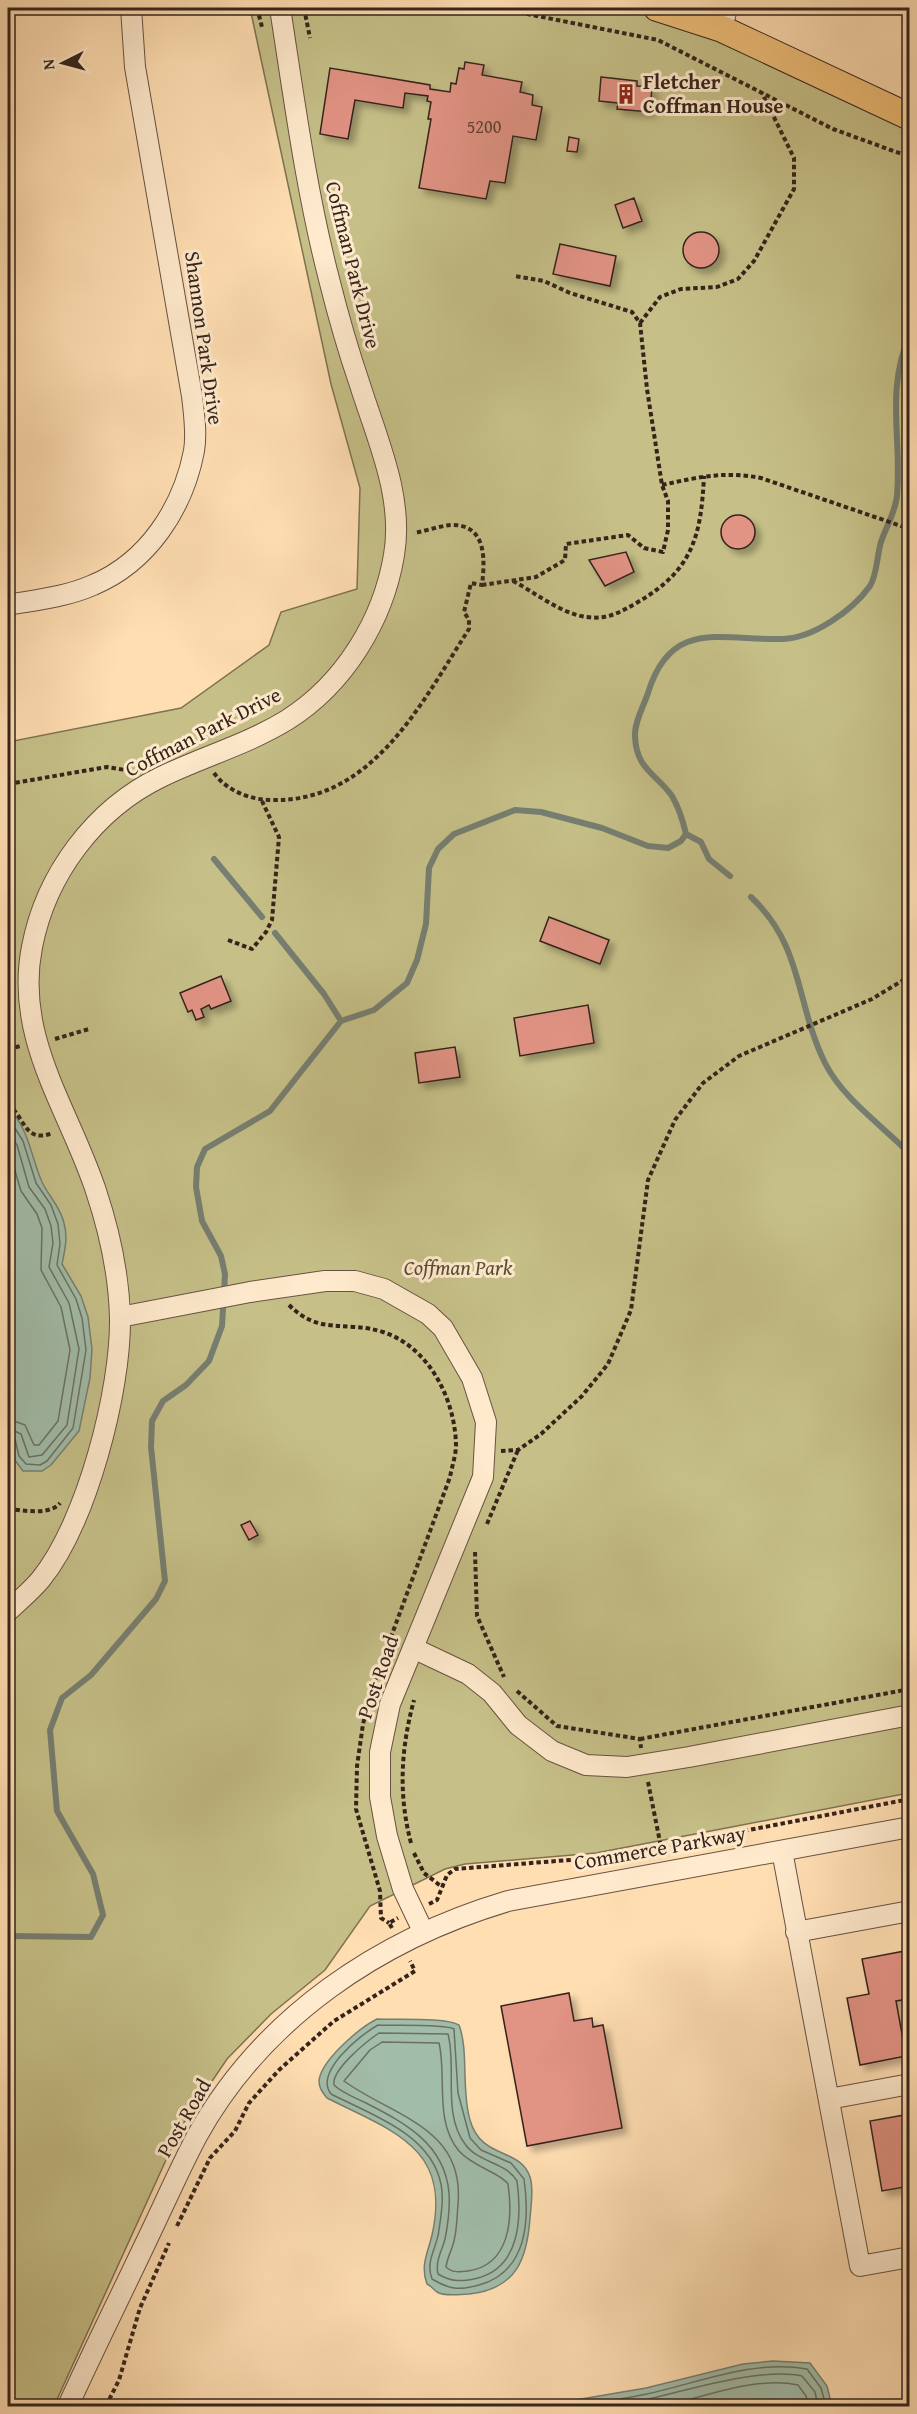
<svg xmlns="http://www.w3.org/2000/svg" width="917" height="2414" viewBox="0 0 917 2414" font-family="'Gentium Book Plus',serif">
<defs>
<filter id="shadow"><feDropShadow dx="5.5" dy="5.5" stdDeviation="3" flood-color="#0004"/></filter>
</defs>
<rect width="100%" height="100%" fill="#ffdeb2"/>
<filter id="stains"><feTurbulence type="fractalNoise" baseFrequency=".00333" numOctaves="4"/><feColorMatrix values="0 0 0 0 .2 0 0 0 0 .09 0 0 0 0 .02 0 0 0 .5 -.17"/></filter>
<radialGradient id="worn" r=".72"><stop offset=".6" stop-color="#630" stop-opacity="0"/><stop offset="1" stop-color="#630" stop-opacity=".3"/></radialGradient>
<!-- green -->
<path fill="#c6c088" stroke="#7e7252" stroke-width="1.5" d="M250,8H657L909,117V1793L596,1853L465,1864L445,1869L370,1906L325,1970L271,2014L227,2059L181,2127L54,2406H8V742L181,708L269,645L281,612L357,589L360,488L331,384Z"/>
<!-- water -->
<path fill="#a1bca9" stroke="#767f71" stroke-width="1.5" d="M8,1108C29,1128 31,1157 42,1182C49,1197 60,1206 64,1223C68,1237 65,1250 62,1264L81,1296L88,1317L92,1349L90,1378L79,1431L51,1465L42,1471H23L14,1459L8,1430Z
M377,2019C396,2020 447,2017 459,2025C469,2051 461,2090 470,2120C481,2160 520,2147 530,2177C534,2189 531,2205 530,2218C527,2260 516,2289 469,2294C460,2294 445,2297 437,2292C433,2289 431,2286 427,2284C420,2265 428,2253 432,2235C452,2147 392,2131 327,2098C322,2092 317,2085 320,2076C326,2057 359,2028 377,2019Z
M773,2361L810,2363L827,2386L832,2406H540L646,2388L743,2364Z"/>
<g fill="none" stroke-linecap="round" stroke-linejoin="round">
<!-- shore -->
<path stroke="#6b7062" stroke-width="1.5" d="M8,1117L23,1141L36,1183L51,1205L58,1224L60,1244L57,1265L76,1299L82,1318L86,1350L73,1428L47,1461L40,1465L26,1464L19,1456L15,1439L8,1436
M8,1132L17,1145L29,1187L45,1209L51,1226L53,1243L49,1267L69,1303L79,1349L67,1425L42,1455L29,1457L21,1434L8,1428
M8,1147L21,1191L37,1214L42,1228L41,1270L61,1307L70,1350L58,1421L39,1445H34L25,1425L8,1419
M378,2025C392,2026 446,2024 454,2029L458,2093L470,2138L481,2150L511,2163L524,2179C530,2221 527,2272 479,2285C458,2291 449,2289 432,2279C425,2261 437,2248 439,2230C441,2215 444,2199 441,2184C431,2134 372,2115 331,2094C314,2072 360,2035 378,2025Z
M379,2033L448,2034C457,2068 442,2113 465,2144C478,2163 506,2162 517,2181C522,2218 520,2267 478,2278C462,2282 451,2282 438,2274C435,2261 442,2251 445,2239C448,2224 450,2207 449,2193C445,2144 405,2123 366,2103C356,2098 342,2093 334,2085C331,2070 367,2041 379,2033Z
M382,2042L439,2043C447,2076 434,2122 459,2151C473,2167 501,2173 508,2184C513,2219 510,2265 468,2271C460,2272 452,2273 446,2267C447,2258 452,2250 454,2241C457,2229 457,2216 458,2204C465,2127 392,2116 344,2081L370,2050Z
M574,2406C598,2402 623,2399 647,2394C698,2383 754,2359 807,2369L821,2388L826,2406
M617,2406C669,2397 754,2366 802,2376L815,2392L818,2406
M664,2406C705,2397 755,2376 798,2385L806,2396L809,2406"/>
<!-- stream -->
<path stroke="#767f71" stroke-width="6" d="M686,834L701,842L709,859L730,876
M214,859L262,917
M751,897C804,947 795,1002 825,1063C843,1099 882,1125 910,1154
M275,933L324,994L341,1021
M8,1936L91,1937L103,1915L93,1874L57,1811L50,1730L62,1698L91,1675L156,1599L165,1581L151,1447L152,1421L163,1401L186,1385L209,1361L222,1326L225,1274L221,1256L202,1221L196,1187L197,1167L205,1149L270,1111L341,1021L374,1010L407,983L417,960L426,924L429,868L438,849L454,834L515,810L541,812L602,828L648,846L668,848L681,841L686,834C683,821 679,808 672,796C657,774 636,770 635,736C634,723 644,705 648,693C671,617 723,641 783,639C813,638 852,611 870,586C877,575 877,555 881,542C886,527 896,511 897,495C902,437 885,391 910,334"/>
</g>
<!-- building -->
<path fill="#e19384" stroke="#35241c" stroke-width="1.5" filter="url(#shadow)" d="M465,62L484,65L482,75L522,82L520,92L533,95L532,105L542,107L536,140L513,136L505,183L490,181L486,199L419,188L431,119H428L431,102L427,101L428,96L405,93L403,108L355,100L348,139L320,134L330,68L430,85V89L450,92L451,83L456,84L459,68L464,69Z
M601,77L637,81V86L652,87L650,112L617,109L618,103L599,101Z
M569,137L579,139L577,152L567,151Z
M634,198L642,221L623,228L615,205Z
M683 250a18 18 0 1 1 36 0a18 18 0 1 1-36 0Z
M560,244L616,256L610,286L553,274Z
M721 532a17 17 0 1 1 34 0a17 17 0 1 1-34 0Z
M626,552L634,572L605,586L589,560Z
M549,917L609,940L600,964L540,941Z
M221,976L231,1001L211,1009L209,1005L201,1009L204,1017L196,1020L192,1010L188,1012L180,993Z
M588,1005L594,1043L520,1056L514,1018Z
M455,1047L460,1077L419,1083L415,1053Z
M250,1521L258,1535L249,1540L241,1525Z
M910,1950V1999L896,2001L906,2056L860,2065L847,1998L869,1994L862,1959Z
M569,1993L574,2021L592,2018L593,2027L603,2025L622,2128L527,2146L501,2006Z
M910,2114V2216L904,2187L882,2191L870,2121Z"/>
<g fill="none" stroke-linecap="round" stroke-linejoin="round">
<!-- minor casing -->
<g stroke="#685242" stroke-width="22">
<path id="minor" d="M722,29L727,8
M8,605C36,600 66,597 93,585C148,562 183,508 194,451C197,433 194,414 192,396L135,67L131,8
M120,1317L250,1292L325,1281H355L384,1289L428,1314L443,1328L472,1378L486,1422L483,1477L390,1704L380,1752V1797L387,1836L403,1889L423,1931
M8,1611C19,1601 32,1590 41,1579C87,1522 121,1390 120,1318C119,1277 109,1230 96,1191C69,1109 14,1038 32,947C46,874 95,809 161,777C202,757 248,744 287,720C344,684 383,621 394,555C404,497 377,439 360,385C348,350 338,315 329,279C306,190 294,98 280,8
M413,1648L468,1674L492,1693L518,1725L552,1751L586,1765L627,1767L689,1757L910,1715
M782,1851L860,2266L910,2257
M796,1932L910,1911
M829,2099L910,2084
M68,2406C93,2351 120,2297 146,2242C163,2207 179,2170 197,2136C263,2017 380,1939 508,1901L910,1827"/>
</g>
<!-- major casing -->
<g stroke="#35241c" stroke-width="28">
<path id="major" d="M657,8L722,29L910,117"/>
</g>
<!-- path -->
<path stroke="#35241c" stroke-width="4" stroke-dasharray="4.5 3" stroke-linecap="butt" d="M257,8L262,27
M304,8L310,38
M497,8L658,40L833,129L910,157
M640,323L660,297L681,289L717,287L738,279L754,261L794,189V158L762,93
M662,485C699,477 724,471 761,478L910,529
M513,581C536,593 561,614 587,617C607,620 621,612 638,602C693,570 701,536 704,476
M482,585L536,577L565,560L566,544L628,535L644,548L663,552L668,530V501L662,485L647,389L640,323L632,312L570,293L544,281L514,276
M214,773C226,790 250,800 271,800C373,803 422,702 469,629V620L464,612L471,583L482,585C485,560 487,524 451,525C439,526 426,531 414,533
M8,784L107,767L132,771
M228,940L252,949L266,932L272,920L279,837L262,801
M55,1039L89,1029
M8,1049L21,1046
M8,1104C25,1117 24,1144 53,1133
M289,1305C320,1336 345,1320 383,1332C429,1347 455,1399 456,1445C456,1455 452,1466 450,1477L374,1683L363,1724L357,1766L356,1809L380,1891L381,1918L389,1923
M501,1451L518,1450L541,1434L582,1396L608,1364L631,1310L648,1180L675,1120L703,1083L739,1056L872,999L910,976
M8,1509C22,1510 50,1516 60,1503
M487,1524L518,1450
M475,1552L477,1616L504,1677
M517,1691L557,1726L640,1739L641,1748
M640,1739L910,1689
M648,1782L661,1847
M411,1843C398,1794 401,1748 414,1700
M414,1853L424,1873L442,1887
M429,1904L437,1900L447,1875L455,1869L608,1857L910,1799
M392,1928L389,1923L398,1918
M177,2226L210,2158L235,2131L249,2103L279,2070L334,2021L415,1971L410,1961
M106,2406L119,2380L140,2308L169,2243"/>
<!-- minor -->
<use href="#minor" stroke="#ffeacd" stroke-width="20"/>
<!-- major -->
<use href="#major" stroke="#f0bf79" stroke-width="26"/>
</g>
<!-- icons -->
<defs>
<g id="building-bare" transform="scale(1.62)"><path d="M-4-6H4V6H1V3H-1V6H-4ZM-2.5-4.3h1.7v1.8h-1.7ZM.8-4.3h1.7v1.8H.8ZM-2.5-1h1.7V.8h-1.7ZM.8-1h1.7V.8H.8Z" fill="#8f2418" stroke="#ffeacd" stroke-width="2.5" paint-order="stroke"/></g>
</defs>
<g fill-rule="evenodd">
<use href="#building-bare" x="626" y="94"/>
</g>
<g text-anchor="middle" stroke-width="6" stroke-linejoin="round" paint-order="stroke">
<!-- number labels -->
<g font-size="18" fill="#604036">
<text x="484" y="133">5200</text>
</g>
<!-- poi labels -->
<g font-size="21" font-weight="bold" fill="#35241c" stroke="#ffeacd" text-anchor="start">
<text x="643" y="89">Fletcher<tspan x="643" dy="24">Coffman House</tspan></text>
</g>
<!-- street labels -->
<g font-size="21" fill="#35241c" stroke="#ffeacd">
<text transform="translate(353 265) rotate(76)" y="7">Coffman Park Drive</text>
<text transform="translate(204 338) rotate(82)" y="7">Shannon Park Drive</text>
<text transform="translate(203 732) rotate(-27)" y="7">Coffman Park Drive</text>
<text transform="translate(378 1677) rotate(-71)" y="7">Post Road</text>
<text transform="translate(660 1848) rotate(-10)" y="7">Commerce Parkway</text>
<text transform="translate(184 2118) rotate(-60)" y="7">Post Road</text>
</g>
<!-- park labels -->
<g font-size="21" font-style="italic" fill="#594b37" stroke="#ffeacd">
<text x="458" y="1275">Coffman Park</text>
</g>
</g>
<!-- margin -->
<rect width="917" height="2414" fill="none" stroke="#ffdeb2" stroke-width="30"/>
<rect x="9" y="9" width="899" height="2396" fill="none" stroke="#35241c" stroke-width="3"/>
<rect x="15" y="15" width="887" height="2384" fill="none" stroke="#35241c" stroke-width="1.5"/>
<!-- north arrow -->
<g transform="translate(63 63) rotate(264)" stroke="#ffeacd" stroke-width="4.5" paint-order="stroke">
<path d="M0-4.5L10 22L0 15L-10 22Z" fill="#35241c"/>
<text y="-9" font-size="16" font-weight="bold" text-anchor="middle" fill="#35241c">N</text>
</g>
<rect width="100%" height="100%" filter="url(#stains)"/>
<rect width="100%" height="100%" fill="url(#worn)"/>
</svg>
